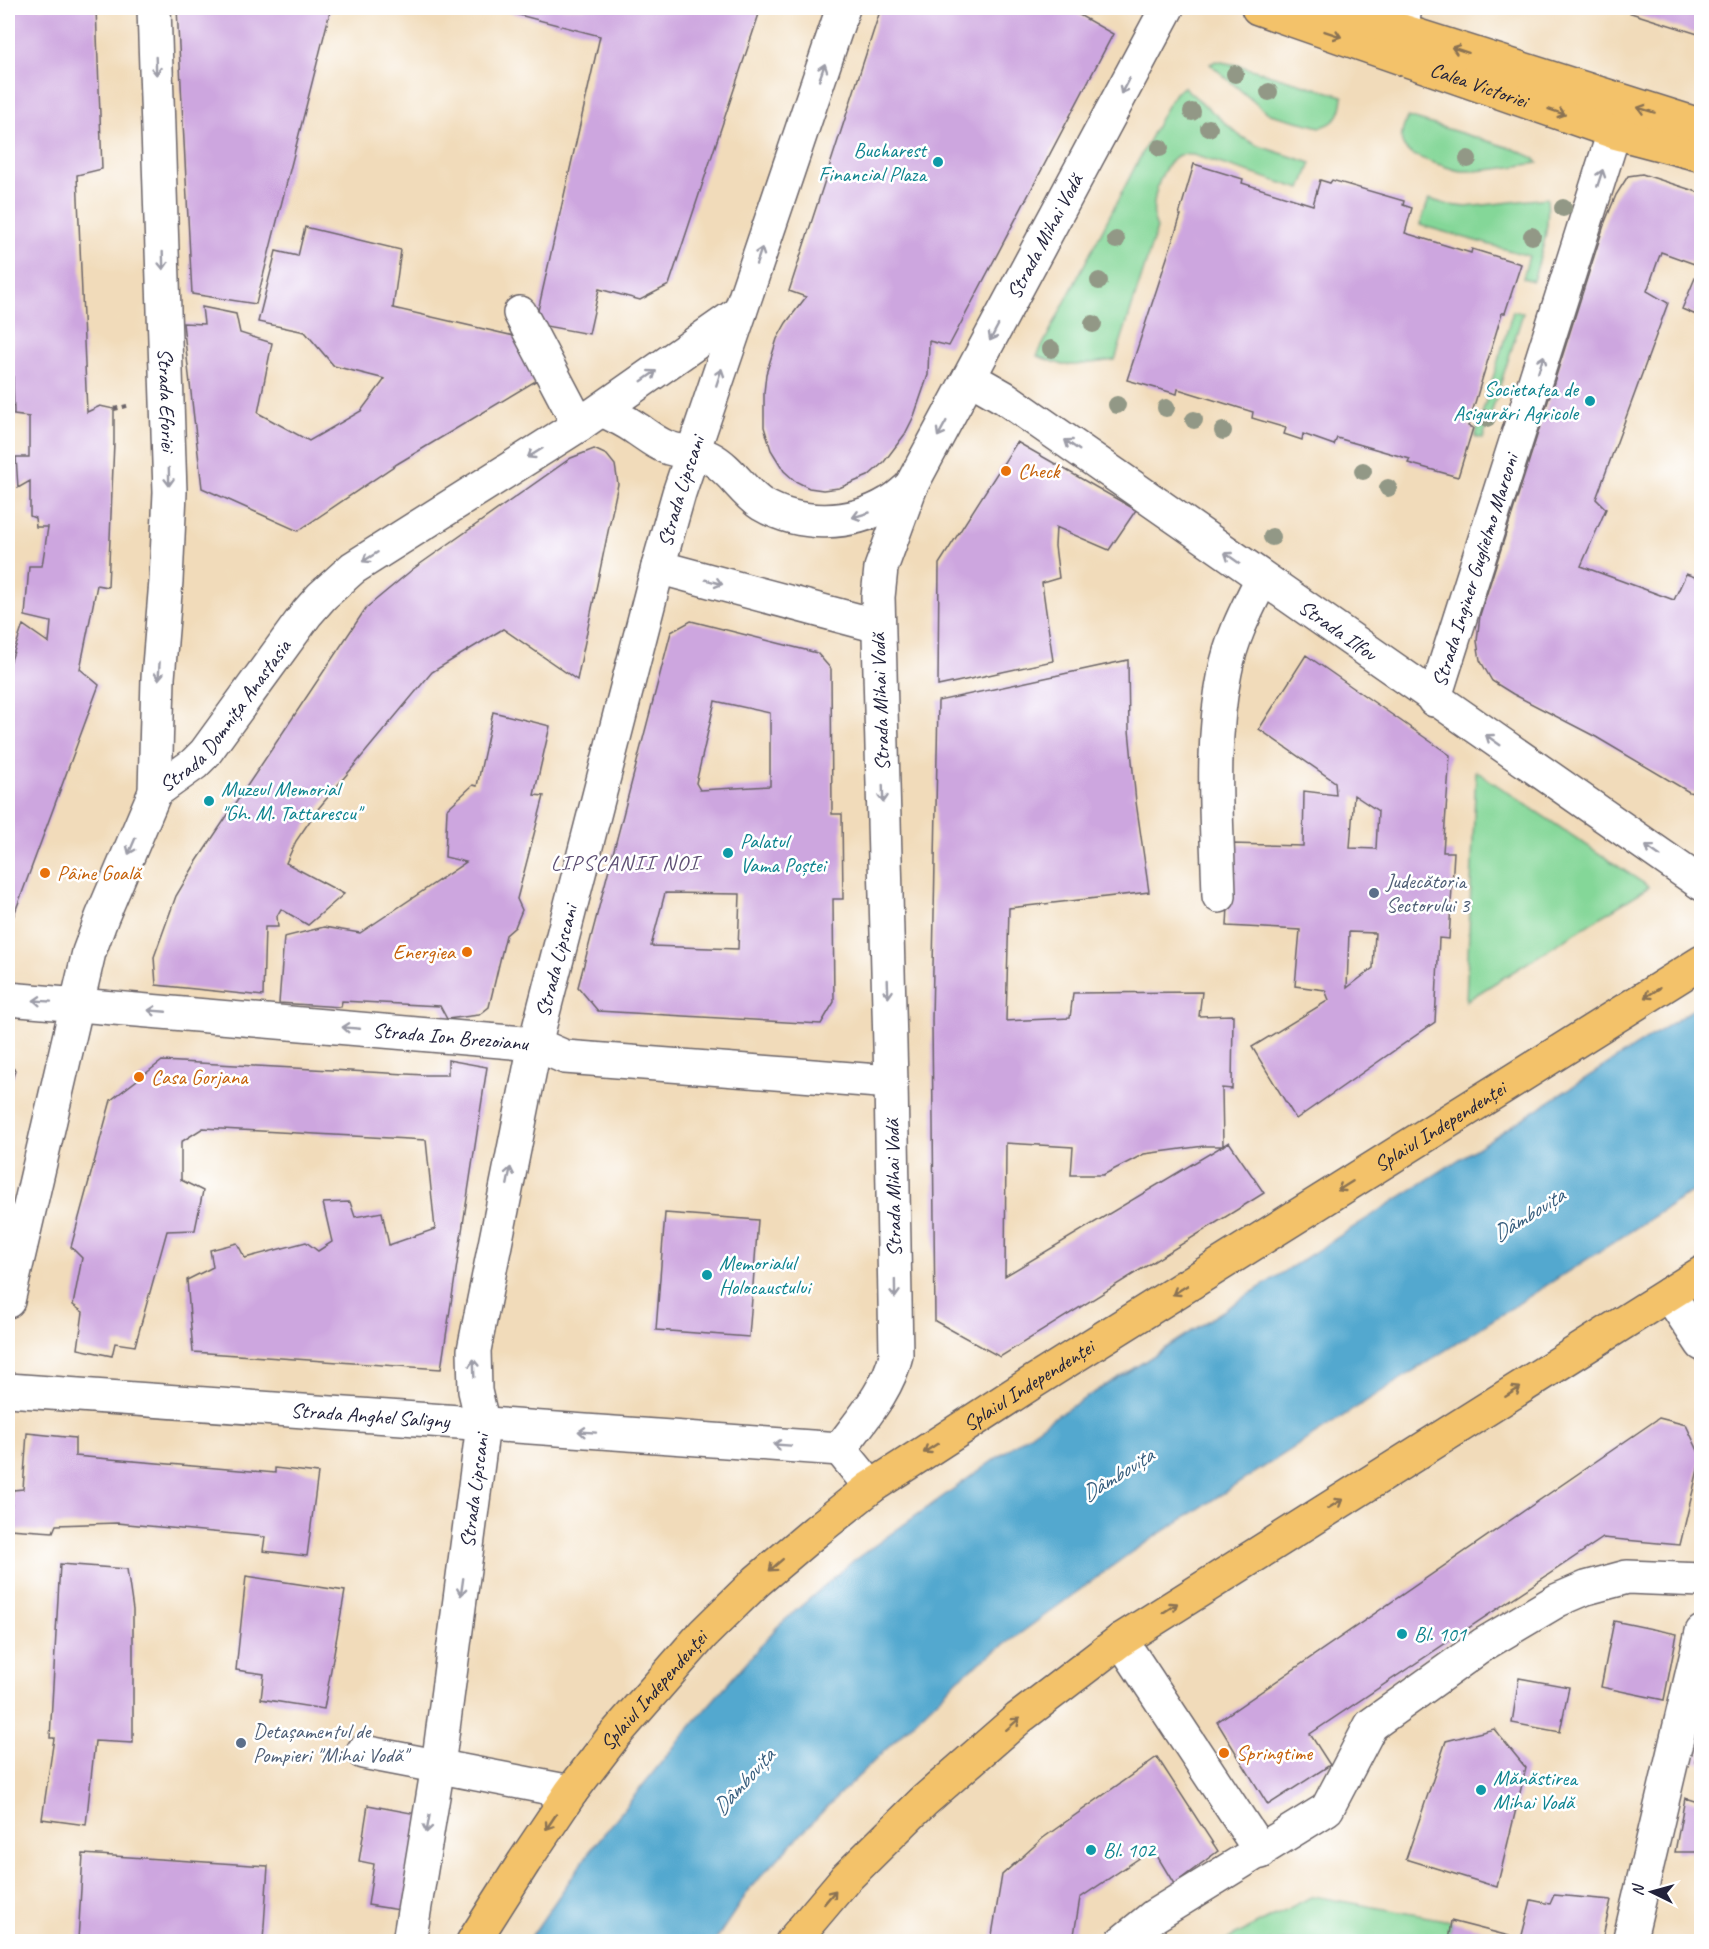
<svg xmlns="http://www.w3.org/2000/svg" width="1709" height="1949" viewBox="0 0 1709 1949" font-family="Caveat,sans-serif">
<rect width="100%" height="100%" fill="#fff"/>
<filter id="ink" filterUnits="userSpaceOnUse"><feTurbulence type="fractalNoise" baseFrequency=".0167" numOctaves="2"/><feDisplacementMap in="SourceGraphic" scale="12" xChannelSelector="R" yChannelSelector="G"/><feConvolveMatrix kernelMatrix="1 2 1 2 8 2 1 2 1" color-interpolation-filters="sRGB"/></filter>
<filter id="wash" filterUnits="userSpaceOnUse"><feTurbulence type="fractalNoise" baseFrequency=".008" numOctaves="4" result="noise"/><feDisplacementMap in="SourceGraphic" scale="24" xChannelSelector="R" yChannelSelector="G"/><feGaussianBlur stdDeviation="1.35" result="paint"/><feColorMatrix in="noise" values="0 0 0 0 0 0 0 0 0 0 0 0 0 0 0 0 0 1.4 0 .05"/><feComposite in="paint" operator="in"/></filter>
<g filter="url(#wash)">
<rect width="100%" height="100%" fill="#f1dbba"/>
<!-- green -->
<path fill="#84d798" stroke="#537c6a" stroke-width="1.5" d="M1216,61L1237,65L1343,96C1342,112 1337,124 1320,127L1270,114L1261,108L1210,64Z
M1184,87L1240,136L1256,145L1311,163L1301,189L1193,155C1189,155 1184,154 1179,155C1160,164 1147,210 1157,228L1115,360L1075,365H1063L1037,356L1164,111L1175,93Z
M1408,117L1514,149L1534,158L1538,163C1514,166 1488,172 1463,171C1454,171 1445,166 1437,164C1409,154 1391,150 1408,117Z
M1547,198C1550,230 1542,251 1533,281L1523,278L1529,256L1420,225L1429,199L1449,205L1466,207Z
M1513,311L1523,313L1483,439L1475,437Z
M1476,771L1649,887L1466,1001L1476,770Z
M1313,1896L1451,1921L1448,1941L1222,1942Z"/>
<!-- water -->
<path fill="#53a8cf" stroke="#3a6585" stroke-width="1.5" d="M1701,1004V1186L1133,1551L959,1678L824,1810L751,1887L715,1941H528L590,1851L689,1728L777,1627L853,1561L1048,1421L1142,1363Z"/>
<g id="blocks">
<!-- building -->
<path fill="#cda6df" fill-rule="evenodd" d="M8,8H96L102,169L77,175L87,412L100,406L114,409V442L108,587L97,585L80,669L99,685L8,931V669L23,625L49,643L51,622L25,616L29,566H42L48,527H36L35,518L30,516V481L18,488L16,457H29V417L14,415L8,192Z
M177,8H331L256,304L192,294Z
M492,8H761L669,285L640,300L599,289L589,334L535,324L600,36Z
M881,8H1067L1113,34L949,346L929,341L928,375L914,416L905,434L884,462L868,476L839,488L823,490L809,488L795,481L784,471L771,450L764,427V393L766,374L777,339L786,323L806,297L789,291Z
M1615,8H1701V35Z
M1194,164L1243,179L1242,183L1313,205L1320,180L1330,183L1332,180L1404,201L1403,205L1412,208L1405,233L1471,253L1472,249L1521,264L1505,313H1502L1468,426L1473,428L1458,477L1408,463L1410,459L1337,438L1334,445L1303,434L1302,440L1284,434L1286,428L1252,418L1253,412L1178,389L1177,394L1127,380L1181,215H1179Z
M1642,174L1701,193V317L1682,309L1700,266L1661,252L1647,291L1668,303L1596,499L1606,509L1581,566L1674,600L1686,574L1701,579V795L1689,792L1596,737L1513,694L1492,681L1480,660L1477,641L1480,615L1605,222L1616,195L1628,176Z
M305,227L401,250L393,308L514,336L539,379L397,464L298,531L202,488L183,323L204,324L202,307L236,314L240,333L272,343L258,413L309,441L361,411L385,379L334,366L305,332L258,322L276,251L298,256Z
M1017,442L1136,510L1109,550L1056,527L1055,546L1059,578L1042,583L1053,661L938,686L939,564Z
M594,449L607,455L615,465L618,484L577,680L503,629L432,672L318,809L296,841L286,863L344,894L308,925L281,909L277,916L278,927H265L263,996L156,985L154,957L176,896L197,861L366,608L413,569L571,458Z
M691,621L817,653L831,669L832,814H842L843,899H833L834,1002L821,1024L598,1011L578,987L671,632ZM715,701L770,713V786L700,790L696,783ZM665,893L740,894L738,949L651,946Z
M1306,655L1450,755L1443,852H1454L1449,939L1439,938L1435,1022L1296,1119L1252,1047L1329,1000L1325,990L1295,986L1300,930L1227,926L1231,844L1303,846L1304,791L1336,795L1335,782L1259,729ZM1354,795L1378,811L1376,849L1350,848ZM1349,932L1375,933L1373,968L1347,988Z
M1128,660L1129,730L1136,802L1149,892L1009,908L1006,1021L1070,1018L1073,993L1202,992L1199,1016L1233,1015L1232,1089L1222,1088L1223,1146H1204L1144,1154L1103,1175H1071L1073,1147L1006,1143L1005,1276L1229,1142L1264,1193L1000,1357L935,1321L932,1021L938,701Z
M493,712L550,726L534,795L544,796L517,899L522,910L515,927L506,935L489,1007L479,1015L447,1019L440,1006L342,1001L341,1007L279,1003L284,937L324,927L360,933L466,862L445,857L447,809L473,785L477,786Z
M448,1060L487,1067L441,1369L193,1352L187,1280L213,1267L210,1250L237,1243L245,1258L306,1242L318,1251L332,1242L323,1203L350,1202L355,1217L382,1212L389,1245L435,1229L426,1140L203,1128L181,1142V1180L203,1191L195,1230L167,1231L135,1346L115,1343L112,1356L78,1349L83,1312L73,1305L82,1258L71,1247L111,1100L162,1061L425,1075H448Z
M8,1063L15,1070L8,1094Z
M665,1213L758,1220L749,1337L656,1330Z
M1659,1418L1686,1425L1701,1457L1680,1545L1603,1538L1310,1734L1330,1765L1268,1805L1217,1722Z
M27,1433L75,1438V1456L275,1473V1468L318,1473L307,1556L263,1551L265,1537L117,1523L56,1525L53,1532L9,1529L13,1490L23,1489Z
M60,1564L127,1569L133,1610V1743L95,1741L86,1825L42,1819L54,1738H50Z
M246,1576L345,1591L324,1709L261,1699L264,1674L236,1670Z
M1614,1621L1677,1634L1664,1700L1601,1687Z
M1519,1678L1569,1687L1560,1732L1512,1723Z
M1494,1729L1526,1768L1497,1887L1406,1859L1446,1741Z
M1701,1739V1763L1695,1762Z
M1157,1757L1218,1851L1174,1884L1153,1849L1080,1898L1073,1941H991L1002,1875L1043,1838Z
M1685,1798L1701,1803V1857L1699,1852H1675Z
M368,1805L422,1815L406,1911L368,1905L374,1864L359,1861Z
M83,1854L268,1866L263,1941H78Z
M1554,1895L1611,1900L1602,1941H1448L1451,1921L1521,1939L1531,1900L1550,1904Z"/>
</g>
</g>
<g filter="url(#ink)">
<use href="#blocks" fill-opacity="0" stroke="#6a6367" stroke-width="1.5"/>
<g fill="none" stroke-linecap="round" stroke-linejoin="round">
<!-- minor casing -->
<g stroke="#6a6367" stroke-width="36">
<g id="minor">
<path id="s1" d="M154,8L170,492L166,581L158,678L155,792"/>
<path d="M1401,32L1405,8"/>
<path d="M520,313L579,425"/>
<path id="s2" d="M970,378L1005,398L1702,884"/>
<path d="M602,410C613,415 624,420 634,427C645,434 654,442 666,447C680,453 696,451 710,458C730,468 742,491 761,504C800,527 851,526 889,503C897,499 904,492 911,486"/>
<path d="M658,567L878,626"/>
<path id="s3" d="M1434,700L1614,132"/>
<path d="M1219,896C1217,822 1210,745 1225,672C1231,639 1247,609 1262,579"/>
<path id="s4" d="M8,999L535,1044L565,1057L891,1082"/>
<path d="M1669,1294L1702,1344"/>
<path id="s5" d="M8,1301L89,952L102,917L155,792L194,764L205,753L307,613L322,596L353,568L579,425L740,312"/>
<path id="s6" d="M8,1390L840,1449"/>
<path id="s7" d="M840,1449C861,1420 888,1391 896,1355L891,1082L878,597L881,568L911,486L1167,8"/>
<path d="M840,1449L871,1487"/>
<path d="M1121,1640L1261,1852"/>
<path d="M363,1752L571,1792"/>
<path id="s8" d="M409,1942L438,1766L483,1425L475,1391L474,1350L535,1044L658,567L679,493L843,8"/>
<path d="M1122,1942L1154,1916L1327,1809L1371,1725L1484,1644L1558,1600L1586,1588L1627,1577L1702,1580"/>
<path d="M1629,1942L1702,1632"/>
</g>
</g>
<!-- major casing -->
<g stroke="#6a6367" stroke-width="36">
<g id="major">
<path id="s9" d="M1258,8L1614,132L1702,155"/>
<path d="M1330,8L1702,126"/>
<path id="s10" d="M473,1942L524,1862L571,1792L613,1737L703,1634L757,1581L816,1531L871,1487L1033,1382L1702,962"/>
<path d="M792,1942L846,1878L924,1801L1019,1718L1121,1640L1702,1273"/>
</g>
</g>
<!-- path -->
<path stroke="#6a6367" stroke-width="4" stroke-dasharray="4.5 4.5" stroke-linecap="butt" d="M114,409L131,405
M8,414L14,415"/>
<!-- minor -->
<use href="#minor" stroke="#fff" stroke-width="33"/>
<!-- major -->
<use href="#major" stroke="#f3c26a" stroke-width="33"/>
</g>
<!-- trees -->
<g fill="#929886">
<circle cx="1235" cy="74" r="9"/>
<circle cx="1269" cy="92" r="9"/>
<circle cx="1192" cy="112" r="9"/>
<circle cx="1209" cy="128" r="9"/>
<circle cx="1160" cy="148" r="9"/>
<circle cx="1468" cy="159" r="9"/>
<circle cx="1563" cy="208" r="9"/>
<circle cx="1532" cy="236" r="9"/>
<circle cx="1116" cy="240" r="9"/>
<circle cx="1099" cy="281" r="9"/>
<circle cx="1093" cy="324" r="9"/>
<circle cx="1051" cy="349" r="9"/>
<circle cx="1117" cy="405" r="9"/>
<circle cx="1166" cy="408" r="9"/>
<circle cx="1487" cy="418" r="9"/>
<circle cx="1194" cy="420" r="9"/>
<circle cx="1223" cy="431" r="9"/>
<circle cx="1363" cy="471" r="9"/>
<circle cx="1388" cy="488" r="9"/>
<circle cx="1272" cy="537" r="9"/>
</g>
<!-- one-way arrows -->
<defs><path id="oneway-shaft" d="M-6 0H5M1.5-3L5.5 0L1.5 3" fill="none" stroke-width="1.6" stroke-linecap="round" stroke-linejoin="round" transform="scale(1.5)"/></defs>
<g stroke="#8a7252">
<use href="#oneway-shaft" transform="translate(1333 34) rotate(19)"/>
<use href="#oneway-shaft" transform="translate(1460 50) rotate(-162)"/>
<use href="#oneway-shaft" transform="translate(1646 110) rotate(-163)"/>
<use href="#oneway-shaft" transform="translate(1557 112) rotate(19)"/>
<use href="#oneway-shaft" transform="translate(1652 993) rotate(148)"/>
<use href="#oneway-shaft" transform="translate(1345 1186) rotate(148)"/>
<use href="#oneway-shaft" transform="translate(1180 1290) rotate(148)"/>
<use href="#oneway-shaft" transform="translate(1513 1392) rotate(-32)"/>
<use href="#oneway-shaft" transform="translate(931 1448) rotate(147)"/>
<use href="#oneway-shaft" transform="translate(1335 1504) rotate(-32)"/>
<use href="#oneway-shaft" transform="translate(776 1565) rotate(139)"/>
<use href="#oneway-shaft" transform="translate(1170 1608) rotate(-33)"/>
<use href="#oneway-shaft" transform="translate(1013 1724) rotate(-41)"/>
<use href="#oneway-shaft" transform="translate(551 1822) rotate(124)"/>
<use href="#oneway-shaft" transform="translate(830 1897) rotate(-50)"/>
</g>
<g stroke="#9c9ca7">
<use href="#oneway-shaft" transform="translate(156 66) rotate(88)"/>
<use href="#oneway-shaft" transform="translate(822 72) rotate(-71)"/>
<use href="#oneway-shaft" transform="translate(1125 86) rotate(118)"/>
<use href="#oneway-shaft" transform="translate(1600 178) rotate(-72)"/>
<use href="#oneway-shaft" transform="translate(759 256) rotate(-71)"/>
<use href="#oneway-shaft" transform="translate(163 261) rotate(88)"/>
<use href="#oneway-shaft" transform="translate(994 333) rotate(118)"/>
<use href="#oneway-shaft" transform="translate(1541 364) rotate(-72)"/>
<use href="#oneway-shaft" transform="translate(649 376) rotate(-35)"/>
<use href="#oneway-shaft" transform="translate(719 377) rotate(-72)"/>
<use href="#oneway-shaft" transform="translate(942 429) rotate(119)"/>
<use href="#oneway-shaft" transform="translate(1072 445) rotate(-145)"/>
<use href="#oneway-shaft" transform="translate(535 453) rotate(148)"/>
<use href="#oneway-shaft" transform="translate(169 477) rotate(89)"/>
<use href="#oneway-shaft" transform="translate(861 515) rotate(164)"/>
<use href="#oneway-shaft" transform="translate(370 557) rotate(148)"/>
<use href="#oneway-shaft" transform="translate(1232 558) rotate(-145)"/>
<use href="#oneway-shaft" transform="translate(714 582) rotate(15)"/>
<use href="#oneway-shaft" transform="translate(159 671) rotate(94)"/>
<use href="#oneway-shaft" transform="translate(1493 740) rotate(-145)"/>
<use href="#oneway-shaft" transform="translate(883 794) rotate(88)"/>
<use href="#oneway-shaft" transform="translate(132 846) rotate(113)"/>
<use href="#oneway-shaft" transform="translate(1653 851) rotate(-145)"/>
<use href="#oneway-shaft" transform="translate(888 989) rotate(88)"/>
<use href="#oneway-shaft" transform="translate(42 1001) rotate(-176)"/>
<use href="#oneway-shaft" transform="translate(157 1011) rotate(-175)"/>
<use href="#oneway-shaft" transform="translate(351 1028) rotate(-175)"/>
<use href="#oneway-shaft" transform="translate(509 1176) rotate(-79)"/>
<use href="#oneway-shaft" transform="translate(895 1289) rotate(89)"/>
<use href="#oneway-shaft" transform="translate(474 1368) rotate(-92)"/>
<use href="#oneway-shaft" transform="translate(587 1432) rotate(-176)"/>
<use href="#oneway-shaft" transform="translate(782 1445) rotate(-176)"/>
<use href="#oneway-shaft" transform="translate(462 1587) rotate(98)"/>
<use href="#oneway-shaft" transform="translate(428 1824) rotate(100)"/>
</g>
</g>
<!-- markers -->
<g fill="#0f9aa8" stroke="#fff" stroke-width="2">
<circle cx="938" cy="162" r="6"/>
<circle cx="1590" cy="401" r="6"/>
<circle cx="209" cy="801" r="6"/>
<circle cx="728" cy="853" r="6"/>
<circle cx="707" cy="1275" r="6"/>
<circle cx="1402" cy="1634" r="6"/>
<circle cx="1481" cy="1790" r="6"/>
<circle cx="1091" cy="1850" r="6"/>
</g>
<g fill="#e8710a" stroke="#fff" stroke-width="2">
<circle cx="1006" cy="471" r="6"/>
<circle cx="45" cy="873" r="6"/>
<circle cx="467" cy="952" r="6"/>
<circle cx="139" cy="1077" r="6"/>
<circle cx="1224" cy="1753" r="6"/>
</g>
<g fill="#5c6f8a" stroke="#fff" stroke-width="2">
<circle cx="1374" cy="893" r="6"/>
<circle cx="241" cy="1743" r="6"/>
</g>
<g text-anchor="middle" stroke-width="5" stroke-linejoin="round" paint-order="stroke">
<!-- street labels -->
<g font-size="21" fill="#22223b" stroke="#fff">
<text dy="7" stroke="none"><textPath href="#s9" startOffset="234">Calea Victoriei</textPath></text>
<text dy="7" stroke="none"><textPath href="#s7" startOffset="1268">Strada Mihai Vodă</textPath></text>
<text dy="7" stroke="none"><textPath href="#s1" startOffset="392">Strada Eforiei</textPath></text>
<text dy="7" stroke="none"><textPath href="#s8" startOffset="1482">Strada Lipscani</textPath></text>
<text dy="7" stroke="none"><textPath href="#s3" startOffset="136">Strada Inginer Guglielmo Marconi</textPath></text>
<text dy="7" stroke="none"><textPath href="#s2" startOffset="446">Strada Ilfov</textPath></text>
<text transform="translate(880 702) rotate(-92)" y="7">Strada Mihai Vodă</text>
<text dy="7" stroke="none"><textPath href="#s5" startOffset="636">Strada Domnița Anastasia</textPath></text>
<text dy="7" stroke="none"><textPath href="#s8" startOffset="996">Strada Lipscani</textPath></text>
<text dy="7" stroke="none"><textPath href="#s4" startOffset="444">Strada Ion Brezoianu</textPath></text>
<text dy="7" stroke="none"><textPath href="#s10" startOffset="1282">Splaiul Independenței</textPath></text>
<text transform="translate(893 1188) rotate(-91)" y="7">Strada Mihai Vodă</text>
<text dy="7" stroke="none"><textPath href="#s10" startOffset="796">Splaiul Independenței</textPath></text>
<text dy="7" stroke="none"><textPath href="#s6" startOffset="363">Strada Anghel Saligny</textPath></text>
<text dy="7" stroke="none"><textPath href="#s8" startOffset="456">Strada Lipscani</textPath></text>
<text dy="7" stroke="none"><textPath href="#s10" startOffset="310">Splaiul Independenței</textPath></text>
</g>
<!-- culture labels -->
<g font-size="21" fill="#0d838f" stroke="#fff" text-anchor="start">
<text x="926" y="157" text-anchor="end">Bucharest<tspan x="926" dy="24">Financial Plaza</tspan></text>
<text x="1578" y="396" text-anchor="end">Societatea de<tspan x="1578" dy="24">Asigurări Agricole</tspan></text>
<text x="221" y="796">Muzeul Memorial<tspan x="221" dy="24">"Gh. M. Tattarescu"</tspan></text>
<text x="740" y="848">Palatul<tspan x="740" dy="24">Vama Poștei</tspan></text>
<text x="719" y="1270">Memorialul<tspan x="719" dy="24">Holocaustului</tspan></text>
<text x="1414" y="1641">Bl. 101</text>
<text x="1493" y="1785">Mănăstirea<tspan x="1493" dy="24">Mihai Vodă</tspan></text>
<text x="1103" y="1857">Bl. 102</text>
</g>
<!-- food labels -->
<g font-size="21" fill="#c56008" stroke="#fff" text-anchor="start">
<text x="1018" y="478">Check</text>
<text x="57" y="880">Pâine Goală</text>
<text x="455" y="959" text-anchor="end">Energiea</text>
<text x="151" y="1084">Casa Gorjana</text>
<text x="1236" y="1760">Springtime</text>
</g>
<!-- service labels -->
<g font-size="21" fill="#4e5e75" stroke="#fff" text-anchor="start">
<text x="1386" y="888">Judecătoria<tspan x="1386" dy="24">Sectorului 3</tspan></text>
<text x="253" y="1738">Detașamentul de<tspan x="253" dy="24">Pompieri "Mihai Vodă"</tspan></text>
</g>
<!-- neighbourhood labels -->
<g font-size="22" letter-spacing="1.5" fill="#5e5074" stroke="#fff">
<text x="625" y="870">LIPSCANII NOI</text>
</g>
<!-- water labels -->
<g font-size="22" font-style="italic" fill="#385e7e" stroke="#fff">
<text transform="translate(1528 1214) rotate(-32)" y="8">Dâmbovița</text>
<text transform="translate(1117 1474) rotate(-32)" y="8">Dâmbovița</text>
<text transform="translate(743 1781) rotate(-48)" y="8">Dâmbovița</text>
</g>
</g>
<!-- margin -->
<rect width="1709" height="1949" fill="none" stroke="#fff" stroke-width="30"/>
<!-- north arrow -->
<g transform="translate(1652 1892) rotate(275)" stroke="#ffffff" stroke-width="4.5" paint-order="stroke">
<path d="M0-4.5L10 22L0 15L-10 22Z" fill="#22223b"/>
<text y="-9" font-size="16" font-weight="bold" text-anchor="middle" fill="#22223b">N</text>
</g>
</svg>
